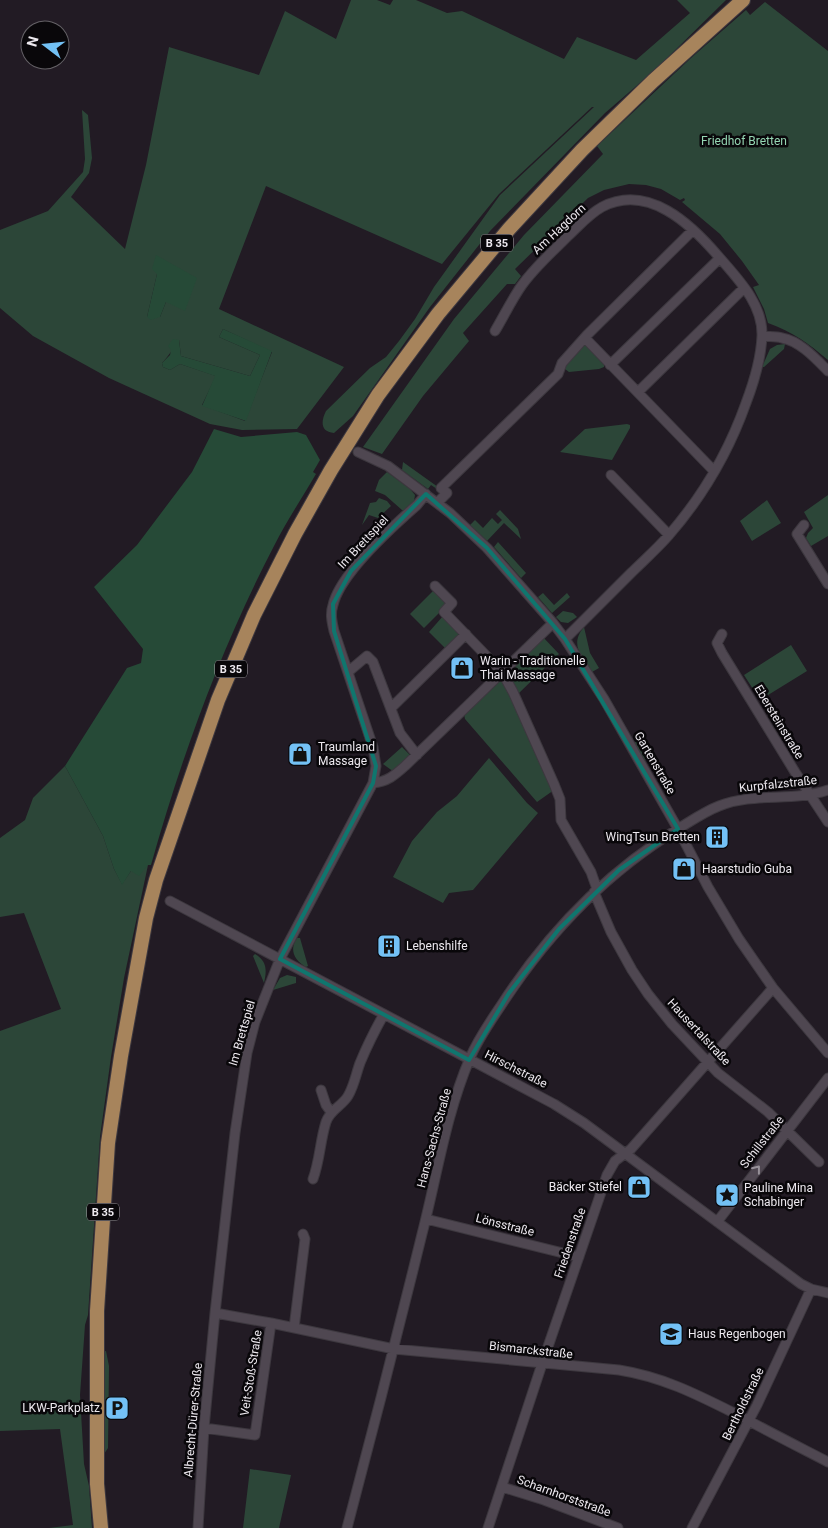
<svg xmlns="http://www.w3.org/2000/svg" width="828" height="1528" viewBox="0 0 828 1528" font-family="Roboto,sans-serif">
<rect width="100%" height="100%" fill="#221b24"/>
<!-- green -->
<path fill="#2c4638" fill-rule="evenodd" d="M351,0H377L390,5L393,0H416L447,13L462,11L564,59L577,37L636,60L690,13L677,0H726L656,69L605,113L490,231L430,307L353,416L334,433C320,432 321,421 326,411L370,368L386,357L399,341L415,319L434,287L500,195L594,107H592L499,194L442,264L266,186L219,309L344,367L297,429L242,430L210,424L109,378L33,336L0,308V230L48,211L83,172L85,159L82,110L88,115L92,158L89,173L71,197L125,249L146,165L169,47L259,75L285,11L336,39ZM157,274L166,302L160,317H147ZM223,329L272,352L245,421L202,405L216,376L180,364L170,370L163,367L162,363C169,356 173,348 179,340L181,356L250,376L260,355L219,337Z
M765,2L828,51V360C808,343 793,332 768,323L764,309L753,287L759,285L742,261L720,234L682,202L685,200L684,198L680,200L661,189L646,185L629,184L604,190L588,198L515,269L521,276L515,284H507L463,333L469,341L423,396L382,454L363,447L454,319L524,235L603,154L597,146L691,58L746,10L750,15Z
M583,345H588L604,361V367L599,369L569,372L565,369V363Z
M777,345L785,344L784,349L764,367H762L770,349Z
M627,424L630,425V428L612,460L560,452L585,429Z
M403,462L438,487L437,489L431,485L428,489L402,470Z
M387,472L410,489L415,495L414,501L406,511L402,510L385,495L375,491L379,480Z
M828,495V536L811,546L806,538L808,533L813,528L804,512Z
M379,498L387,501L391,506L378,518L369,515L362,525L370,503L376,502Z
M767,500L781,523L752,541L740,521Z
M500,510L518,529L521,539L504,523L487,541L470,525L475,520L483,528L492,518L498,524L502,520L496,514Z
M498,542L526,573L521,578L494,547Z
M435,589L449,603L424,628L410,614Z
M543,593L554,605L567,593L570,597L552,613L538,597Z
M563,611L573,613L577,617L568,623L561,622L556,617Z
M443,616L460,633L445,648L429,632Z
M584,627L590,653L599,668L592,672C582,656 569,645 584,627Z
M542,636L559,654L517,695L506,673Z
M791,645L807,671L760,700L744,675Z
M500,680L505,684L554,790L537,802L465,719L464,714Z
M642,738L652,755L644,761L634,743Z
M402,747L411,756L394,772L383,764Z
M489,758L527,803L538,813L473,890L449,893L443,903L393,877L412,841L437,812L457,796Z
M65,766L103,836L114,869L122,884L131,871L148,865L124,978L111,1057L100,1137L88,1315L85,1325L80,1395L84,1464L89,1486L92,1528H49L73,1525L60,1429L0,1431V1031L61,1009L24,913L0,917V838L25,820L33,798Z
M297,938H300L308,966L306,967C294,960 289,950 297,938Z
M255,954C267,961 267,970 264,983L253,956Z
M287,975L296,977V983L273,990L280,978Z
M106,1351L109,1366L108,1448L104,1454L101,1352Z
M250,1469L291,1475L279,1528H243Z"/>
<!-- forest -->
<path fill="#264a37" d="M156,255L197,278L185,311L166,302L160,317L151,320L147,317L157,274L152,269Z
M223,329L272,351L246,421L202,406L215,376L180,364L170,370L163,367L162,363L170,355L171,350L168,346L173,339L179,340L181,356L250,376L260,355L219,337Z
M214,429L241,437L297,432L306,435L320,460L313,472L316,474C302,498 286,522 274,546C221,648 182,755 151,865H148L139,876L131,871L122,885L114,869L103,836L65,766L127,668L141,663L143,649L94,587L137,545L192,472Z"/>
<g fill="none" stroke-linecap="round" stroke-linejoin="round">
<!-- minor casing -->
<g stroke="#3d383f" stroke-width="11">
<path id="minor" d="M495,331C504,316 512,299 522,285C535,267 552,252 567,237C578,227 589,214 602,207C648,183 691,224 719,257C738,279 763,304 762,336C761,358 754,382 746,403C729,451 702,497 669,535C657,549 643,561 631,573C609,595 587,617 565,639
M762,336C768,337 776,336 782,338C800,341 816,359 828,371
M585,338L714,471
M610,365L720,258
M638,392L744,288
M358,452L388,466L450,513L487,548L553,623L565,639L604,699L678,829L708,887L739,939L773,988L828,1053
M611,475L669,535
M437,503L447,493L441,488L558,374L562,363L587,335L693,230
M804,525L797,534L828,584
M435,586L452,603L444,612L502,672L513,692L554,784L560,799L561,820L591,872L597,889
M722,634L717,643L722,653L795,772L828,822
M348,672L367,656L373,662L400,733L417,755
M391,708L466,634
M373,783C387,782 395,775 405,766L553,623
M594,892L611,932L632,970L648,994L672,1024L718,1073L768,1112L819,1162
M170,901L554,1104L584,1123L801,1284L811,1289L828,1293
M321,1090L326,1105L331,1112
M313,1179C320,1160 320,1141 326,1122C330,1110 342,1106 348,1096C354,1086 356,1074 360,1063C367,1046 375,1030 384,1014
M426,1219L579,1257
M717,1222L828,1078
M215,1313L271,1323L394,1349L619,1370C664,1377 700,1396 740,1416C769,1432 799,1447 828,1462
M294,1328L305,1239L303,1234
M204,1428L255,1435L271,1323
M502,1487L544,1500L618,1528
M198,1528L204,1428L215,1313L235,1133L247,1053L255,1022L280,959L373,783L376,766L373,747L334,631C332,622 330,614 333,605C340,574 393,526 417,505L426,494
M347,1528C373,1430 398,1332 422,1234C437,1176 446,1114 470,1058C478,1039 490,1022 502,1004C548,933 608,871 681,827C694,819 706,811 719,806C754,792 793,802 828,790
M488,1528L542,1364L607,1175L615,1161L631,1149L773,988
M692,1528L757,1405L811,1289"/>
</g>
<!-- primary casing -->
<g stroke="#3d383f" stroke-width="16">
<path id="primary" d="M101,1528L97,1484V1311L108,1143L121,1056L146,918L156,880L218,700L254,615L295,534L331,470L378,395L438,314L509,229L582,150L653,81L743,0"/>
</g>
<!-- minor -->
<use href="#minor" stroke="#4f4751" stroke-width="9"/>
<!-- primary -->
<use href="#primary" stroke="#a7845c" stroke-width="14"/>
</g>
<!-- one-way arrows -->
<defs><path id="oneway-chevron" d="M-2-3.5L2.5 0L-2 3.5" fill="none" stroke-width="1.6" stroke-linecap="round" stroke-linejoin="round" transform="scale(1.25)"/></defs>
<use stroke="#969098" href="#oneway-chevron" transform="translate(757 1169) rotate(-52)"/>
<!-- marked area -->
<path fill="none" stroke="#0f766e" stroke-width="4" stroke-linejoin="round" d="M426,494L487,548L565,639L678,829L619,870L559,929L509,993L469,1060L280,959L373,783L376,766L334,631L333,604L351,571Z"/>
<!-- icons -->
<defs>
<g id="shop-square" transform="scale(1.25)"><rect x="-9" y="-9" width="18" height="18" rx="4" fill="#73c1f5" stroke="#09070a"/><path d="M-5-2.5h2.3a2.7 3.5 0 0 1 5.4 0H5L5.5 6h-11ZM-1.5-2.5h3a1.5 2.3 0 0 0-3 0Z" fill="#111"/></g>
<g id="building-square" transform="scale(1.25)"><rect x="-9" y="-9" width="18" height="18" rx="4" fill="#73c1f5" stroke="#09070a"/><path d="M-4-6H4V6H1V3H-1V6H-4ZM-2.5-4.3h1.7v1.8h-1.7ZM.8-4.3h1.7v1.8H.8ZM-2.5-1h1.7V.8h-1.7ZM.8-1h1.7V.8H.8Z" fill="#111"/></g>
<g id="sight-square" transform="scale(1.25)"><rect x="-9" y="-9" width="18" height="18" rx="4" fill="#73c1f5" stroke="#09070a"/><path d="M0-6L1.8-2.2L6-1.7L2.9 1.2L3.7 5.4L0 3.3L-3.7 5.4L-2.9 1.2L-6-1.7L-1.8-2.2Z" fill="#111"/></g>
<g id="school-square" transform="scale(1.25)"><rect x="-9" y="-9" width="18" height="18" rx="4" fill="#73c1f5" stroke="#09070a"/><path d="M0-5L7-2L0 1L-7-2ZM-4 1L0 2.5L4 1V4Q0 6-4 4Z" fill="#111"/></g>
<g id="parking-square" transform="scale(1.25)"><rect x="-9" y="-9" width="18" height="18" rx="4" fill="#73c1f5" stroke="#09070a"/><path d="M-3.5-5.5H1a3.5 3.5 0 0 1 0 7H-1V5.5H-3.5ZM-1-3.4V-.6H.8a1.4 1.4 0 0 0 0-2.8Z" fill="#111"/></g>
</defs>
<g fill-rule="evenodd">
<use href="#shop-square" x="462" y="668"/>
<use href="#shop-square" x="300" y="754"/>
<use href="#building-square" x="717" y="837"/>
<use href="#shop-square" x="684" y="869"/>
<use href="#building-square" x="389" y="946"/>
<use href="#shop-square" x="639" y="1187"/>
<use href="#sight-square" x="727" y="1195"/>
<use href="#school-square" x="671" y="1334"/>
<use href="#parking-square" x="117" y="1408"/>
</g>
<g text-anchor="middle" stroke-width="5" stroke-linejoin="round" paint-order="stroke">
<!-- shield labels -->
<g fill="#09070a" stroke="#a9a5aa" stroke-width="1">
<rect x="481" y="234.5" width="32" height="17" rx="4"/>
<rect x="215" y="660.5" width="32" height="17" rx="4"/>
<rect x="87" y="1203.5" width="32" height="17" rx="4"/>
</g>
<g font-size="11" font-weight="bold" fill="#ede9ef">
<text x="497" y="247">B 35</text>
<text x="231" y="673">B 35</text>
<text x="103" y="1216">B 35</text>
</g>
<!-- park labels -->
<g font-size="12" fill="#95d6b3" stroke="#09070a">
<text x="744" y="145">Friedhof Bretten</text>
</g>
<!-- street labels -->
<g font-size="12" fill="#ede9ef" stroke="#09070a">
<text transform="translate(559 229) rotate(-43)" y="4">Am Hagdorn</text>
<text transform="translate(363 542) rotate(-47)" y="4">Im Brettspiel</text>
<text transform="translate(779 722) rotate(59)" y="4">Ebersteinstraße</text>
<text transform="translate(655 763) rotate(60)" y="4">Gartenstraße</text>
<text transform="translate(778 784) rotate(-6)" y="4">Kurpfalzstraße</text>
<text transform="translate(699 1032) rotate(47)" y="4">Hausertalstraße</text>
<text transform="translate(242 1033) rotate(-74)" y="4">Im Brettspiel</text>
<text transform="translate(516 1069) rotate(27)" y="4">Hirschstraße</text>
<text transform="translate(434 1138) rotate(-75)" y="4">Hans-Sachs-Straße</text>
<text transform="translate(762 1142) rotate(-52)" y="4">Schillstraße</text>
<text transform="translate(505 1225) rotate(14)" y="4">Lönsstraße</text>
<text transform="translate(570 1243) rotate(-71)" y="4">Friedenstraße</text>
<text transform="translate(531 1350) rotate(6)" y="4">Bismarckstraße</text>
<text transform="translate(251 1373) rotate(-81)" y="4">Veit-Stoß-Straße</text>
<text transform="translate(743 1404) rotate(-64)" y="4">Bertholdstraße</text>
<text transform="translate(193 1420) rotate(-85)" y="4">Albrecht-Dürer-Straße</text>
<text transform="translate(564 1496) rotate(20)" y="4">Scharnhorststraße</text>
</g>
<!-- poi labels -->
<g font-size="12" fill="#ede9ef" stroke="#09070a" text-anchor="start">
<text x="480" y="665">Warin - Traditionelle<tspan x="480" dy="14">Thai Massage</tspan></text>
<text x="318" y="751">Traumland<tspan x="318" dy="14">Massage</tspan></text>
<text x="700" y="841" text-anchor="end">WingTsun Bretten</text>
<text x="702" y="873">Haarstudio Guba</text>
<text x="406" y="950">Lebenshilfe</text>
<text x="622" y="1191" text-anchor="end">Bäcker Stiefel</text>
<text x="744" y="1192">Pauline Mina<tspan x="744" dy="14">Schabinger</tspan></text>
<text x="688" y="1338">Haus Regenbogen</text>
<text x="100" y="1412" text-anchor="end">LKW-Parkplatz</text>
</g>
</g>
<!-- north arrow -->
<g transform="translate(45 45) rotate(286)"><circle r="24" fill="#09070a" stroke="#646166"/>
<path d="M0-4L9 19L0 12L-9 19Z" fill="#73c1f5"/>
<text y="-8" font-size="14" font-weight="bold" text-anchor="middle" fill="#ede9ef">N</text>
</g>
</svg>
